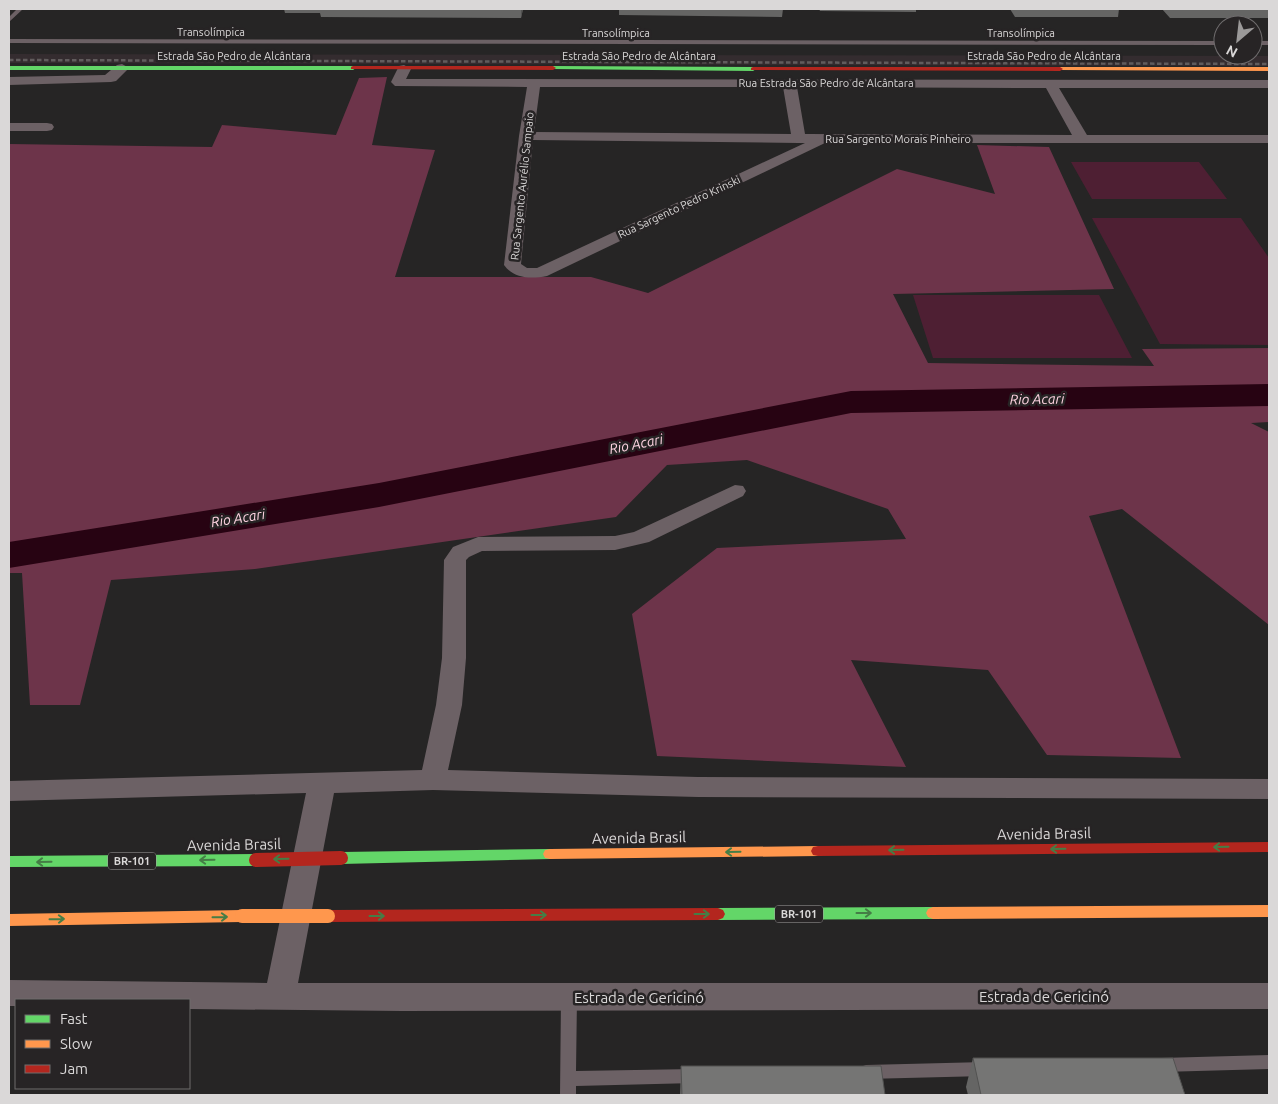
<svg xmlns="http://www.w3.org/2000/svg" width="1278" height="1104" viewBox="0 0 1278 1104" font-family="Ubuntu,sans-serif">
<rect width="100%" height="100%" fill="#262525"/>
<!-- built -->
<path fill="#342c2f" d="M9,54L1269,56V66L9,63Z"/>
<!-- green -->
<path fill="#4e1f33" d="M1071,162H1199L1227,199H1092Z
M1092,218H1241L1269,258V345L1160,344Z
M913,295H1099L1132,358H933Z"/>
<!-- forest -->
<path fill="#6d344a" d="M387,77L372,145L435,150L395,277H591L648,293L897,169L995,194L977,145L1049,147L1114,289L893,294L928,363L1154,366L1142,349L1269,348V422L1251,423L1269,432V625L1122,509L1089,516L1181,758L1047,755L988,670L851,660L906,767L657,756L632,614L717,548L906,539L888,509L747,460L667,465L616,517L255,569L111,580L80,705H30L22,573H9V144L212,147L222,125L336,135L359,78Z"/>
<g fill="none" stroke-linecap="round" stroke-linejoin="round">
<!-- river -->
<path fill="#270312" fill-rule="evenodd" d="M1269,384V406L851,413L379,507L9,568V542L379,483L851,391Z"/>
<!-- lane -->
<path fill="#6c6165" fill-rule="evenodd" d="M17,9H23L9,22V17Z
M9,39L1223,41V45L9,43Z
M1253,41H1269V45H1253Z
M569,991L575,993L577,998L576,1071L695,1069L701,1071L703,1076L701,1081L695,1083L576,1086V1095H560L561,998L563,993Z
M1269,1055V1069L1161,1072L1155,1070L1153,1065L1155,1060L1161,1058Z
M985,1062L991,1064L993,1069L991,1074L985,1076L866,1079L860,1077L858,1072L860,1067L866,1065Z"/>
<!-- street -->
<path fill="#6c6165" fill-rule="evenodd" d="M122,64L129,68L116,81L111,82L9,85V77L105,75L117,65Z
M404,65L411,69L406,79L1269,80V88H1059L1087,135H1269V143H825L547,276C531,279 514,279 504,265L519,136L527,87L395,86L391,82L399,66ZM540,87H783L791,134L534,132ZM797,87L1046,88L1072,135L805,134ZM533,140L799,143H805L537,268H527L521,264Z
M9,123H47L52,124L54,127L52,130L47,131H9Z
M735,485L743,486L746,491L743,496L649,542L615,550L482,551L469,557L466,560V658L462,705L448,770L698,777L1269,779V799L698,797L433,790L334,793L298,983H1269V1009L402,1011L189,1009V1000H16V1006H9V980L267,983L306,793L9,801V781L422,770L436,705L442,658L444,560L453,547L478,537L615,536L634,532Z"/>
<!-- fast -->
<path fill="#63d668" fill-rule="evenodd" d="M9,66H353L356,68L353,70H9Z
M553,66L753,67L756,69L753,71L551,69V67Z
M550,849L555,850L557,854L555,858L550,859L341,864L336,862L334,858L336,854L341,852Z
M256,854L261,856L263,860L261,864L256,866L9,867V856Z
M933,907L938,909L940,913L938,917L933,919L718,920L713,918L711,914L713,910L718,908Z"/>
<!-- slow -->
<path fill="#ff974d" fill-rule="evenodd" d="M1060,67H1269V71L1058,70V68Z
M818,846L823,847L825,851L823,855L818,856L550,859L545,858L543,854L545,850L550,849Z
M1269,905V917L933,919L928,917L926,913L928,909L933,907Z
M242,910L247,912L249,916L247,920L242,922L9,926V914Z"/>
<!-- jam -->
<path fill="#b3261e" fill-rule="evenodd" d="M353,66H553L556,68L553,70L351,69V67Z
M753,67H1060L1063,69L1060,71L751,70V68Z
M1269,842V852L818,856L813,855L811,851L813,847L818,846Z
M718,908L723,910L725,914L723,918L718,920L328,922L323,920L321,916L323,912L328,910Z"/>
<!-- rail -->
<path stroke="#615c5d" stroke-width="2.5" stroke-dasharray="4.5 2.5" stroke-linecap="butt" d="M9,60L1269,64"/>
<!-- slow-bridge -->
<path stroke="#ff974d" stroke-width="14" d="M242,916H328"/>
<!-- jam-bridge -->
<path stroke="#b3261e" stroke-width="14" d="M256,860L341,858"/>
</g>
<!-- wall -->
<path fill="#656564" d="M246,9H523L521,18L321,17L320,13H285L284,9Z
M619,9H783L782,17L619,15Z
M819,9H916V12L820,11Z
M1010,9H1119L1118,17H1015Z
M1162,9H1269V18H1170Z
M973,1058L1185,1095H968L966,1087Z
M681,1066L885,1095H680Z"/>
<!-- shaded-wall -->
<path fill="#525251" d="M521,9H523L521,18Z"/>
<!-- building -->
<path fill="#757574" stroke="#525251" d="M973,1058H1173L1185,1095H981Z
M681,1066H881L885,1095H682Z"/>
<!-- one-way arrows -->
<defs><path id="oneway-shaft" d="M-6 0H5M1.5-3L5.5 0L1.5 3" fill="none" stroke-width="1.6" stroke-linecap="round" stroke-linejoin="round" transform="scale(1.25)"/></defs>
<g stroke="#457d46">
<use href="#oneway-shaft" transform="translate(1221 847) rotate(179)"/>
<use href="#oneway-shaft" transform="translate(1058 849) rotate(179)"/>
<use href="#oneway-shaft" transform="translate(896 850) rotate(179)"/>
<use href="#oneway-shaft" transform="translate(733 852) rotate(179)"/>
<use href="#oneway-shaft" transform="translate(281 859) rotate(179)"/>
<use href="#oneway-shaft" transform="translate(207 860) rotate(179)"/>
<use href="#oneway-shaft" transform="translate(44 862) rotate(179)"/>
<use href="#oneway-shaft" transform="translate(864 913)"/>
<use href="#oneway-shaft" transform="translate(702 914)"/>
<use href="#oneway-shaft" transform="translate(539 915)"/>
<use href="#oneway-shaft" transform="translate(377 916)"/>
<use href="#oneway-shaft" transform="translate(220 917) rotate(-1)"/>
<use href="#oneway-shaft" transform="translate(57 919) rotate(-1)"/>
</g>
<g text-anchor="middle" stroke-width="5" stroke-linejoin="round" paint-order="stroke">
<!-- far-street labels -->
<g font-size="11" fill="#dad8d8" stroke="#272425">
<text x="211" y="36">Transolímpica</text>
<text x="616" y="37">Transolímpica</text>
<text x="1021" y="37">Transolímpica</text>
<text x="234" y="60">Estrada São Pedro de Alcântara</text>
<text x="639" y="60">Estrada São Pedro de Alcântara</text>
<text x="1044" y="60">Estrada São Pedro de Alcântara</text>
<text x="826" y="87">Rua Estrada São Pedro de Alcântara</text>
<text x="898" y="143">Rua Sargento Morais Pinheiro</text>
<text transform="translate(522 186) rotate(-84)" y="4">Rua Sargento Aurélio Sampaio</text>
<text transform="translate(679 207) rotate(-25)" y="4">Rua Sargento Pedro Krinski</text>
</g>
<!-- shield labels -->
<g fill="#272425" stroke="#a4a2a2" stroke-width="1">
<rect x="108" y="852.5" width="48" height="17" rx="4"/>
<rect x="775" y="905.5" width="48" height="17" rx="4"/>
</g>
<g font-size="11" font-weight="bold" fill="#dad8d8">
<text x="132" y="865">BR-101</text>
<text x="799" y="918">BR-101</text>
</g>
<!-- water labels -->
<g font-size="14" font-style="italic" fill="#fed3e1" stroke="#272425">
<text transform="translate(1037 399) rotate(-1)" y="5">Rio Acari</text>
<text transform="translate(636 444) rotate(-11)" y="5">Rio Acari</text>
<text transform="translate(238 518) rotate(-9)" y="5">Rio Acari</text>
</g>
<!-- near-street labels -->
<g font-size="15" fill="#dad8d8" stroke="#272425">
<text transform="translate(1044 834) rotate(-1)" y="5">Avenida Brasil</text>
<text transform="translate(639 838) rotate(-1)" y="5">Avenida Brasil</text>
<text transform="translate(234 845) rotate(-1)" y="5">Avenida Brasil</text>
<text x="1044" y="1002">Estrada de Gericinó</text>
<text x="639" y="1003">Estrada de Gericinó</text>
</g>
</g>
<!-- border -->
<rect width="1278" height="1104" fill="none" stroke="#dad8d8" stroke-width="20"/>
<!-- legend -->
<rect x="15" y="999" width="175" height="90" fill="#272425" stroke="#6f6c6d"/>
<rect x="25" y="1015" width="25" height="8" fill="#63d668" stroke="#6f6c6d"/>
<text x="60" y="1024" font-size="15" fill="#dad8d8">Fast</text>
<rect x="25" y="1040" width="25" height="8" fill="#ff974d" stroke="#6f6c6d"/>
<text x="60" y="1049" font-size="15" fill="#dad8d8">Slow</text>
<rect x="25" y="1065" width="25" height="8" fill="#b3261e" stroke="#6f6c6d"/>
<text x="60" y="1074" font-size="15" fill="#dad8d8">Jam</text>
<!-- north arrow -->
<g transform="translate(1238 40) rotate(208)"><circle r="24" fill="#272425" stroke="#6f6c6d"/>
<path d="M0-4L9 19L0 12L-9 19Z" fill="#9b9999"/>
<text y="-8" font-size="14" font-weight="bold" text-anchor="middle" fill="#dad8d8">N</text>
</g>
</svg>
